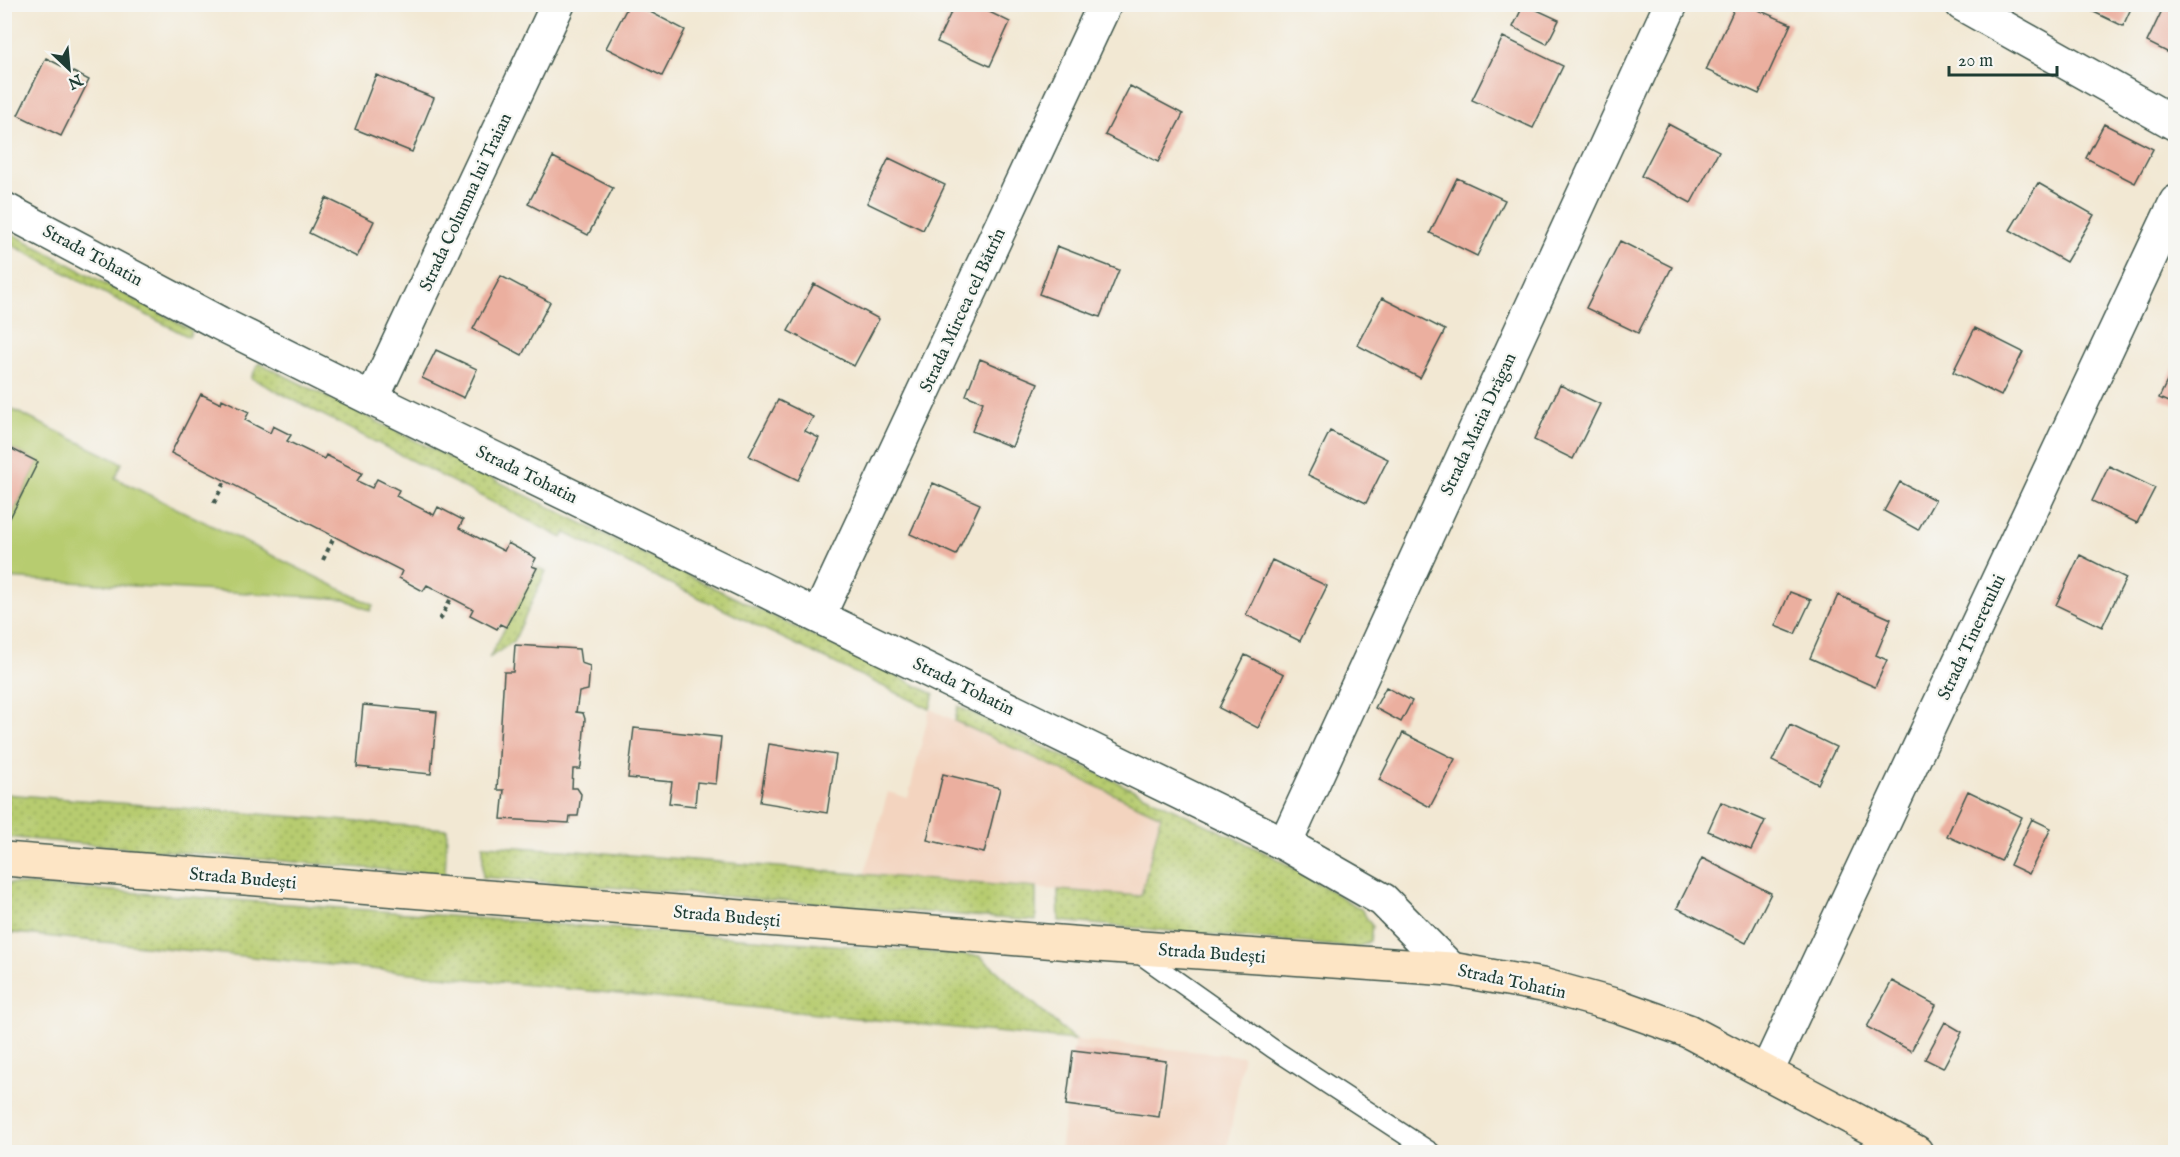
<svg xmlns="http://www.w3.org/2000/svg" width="2180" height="1157" viewBox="0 0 2180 1157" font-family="'IM FELL English',serif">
<defs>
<pattern id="grass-dots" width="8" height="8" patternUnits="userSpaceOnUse" patternTransform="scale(1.5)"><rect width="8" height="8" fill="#b7cc70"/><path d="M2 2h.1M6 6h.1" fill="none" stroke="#94a75d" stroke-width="1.8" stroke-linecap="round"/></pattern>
</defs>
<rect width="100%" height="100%" fill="#f6f6f2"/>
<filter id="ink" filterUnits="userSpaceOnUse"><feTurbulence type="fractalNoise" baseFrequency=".0167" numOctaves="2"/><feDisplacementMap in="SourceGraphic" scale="12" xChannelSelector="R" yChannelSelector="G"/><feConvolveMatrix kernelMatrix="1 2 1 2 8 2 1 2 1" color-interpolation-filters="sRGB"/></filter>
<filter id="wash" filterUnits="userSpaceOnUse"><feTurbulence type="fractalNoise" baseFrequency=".008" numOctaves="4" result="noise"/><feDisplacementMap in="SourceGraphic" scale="24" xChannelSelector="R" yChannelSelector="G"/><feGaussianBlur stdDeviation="1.35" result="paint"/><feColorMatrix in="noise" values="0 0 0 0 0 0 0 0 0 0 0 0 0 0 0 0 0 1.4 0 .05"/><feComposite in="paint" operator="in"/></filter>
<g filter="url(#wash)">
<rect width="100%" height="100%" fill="#f2e8d3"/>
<!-- built -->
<path fill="#f3d4bf" d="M930,709L1161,816L1141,896L864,876L888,792L908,798Z
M1075,1040L1243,1056L1227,1152H1060Z"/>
<!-- grass -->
<path fill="url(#grass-dots)" stroke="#6b8452" stroke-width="1.5" d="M5,234L15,235L192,330L189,337L8,243L5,250Z
M259,363L640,552L934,694L930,709L565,533L562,538L251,378Z
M537,568L546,571L514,641L489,658Z
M958,706L1276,858L1361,909L1372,926L1370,941L1357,948L1059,921L1058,890L1141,896L1161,816L955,721Z
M5,794L447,829L445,875L5,837Z
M483,845C668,855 851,875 1036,888V921L483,877Z
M5,883L980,956L1075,1040L5,932Z"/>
<!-- garden -->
<path fill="#b7cc70" stroke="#6b8452" stroke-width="1.5" d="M5,406L122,463L115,478L373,605L370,611L346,599L5,578V530L38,462L5,445Z"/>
<g id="blocks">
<!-- building -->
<path fill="#ebaf9f" d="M629,4H635L685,30L662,76L606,48Z
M955,4H973L1010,22L990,66L937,42Z
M1524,4L1559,20L1547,44L1513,27Z
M2077,4H2133L2123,26Z
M2165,4H2175V56L2147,42Z
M1736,5H1747L1791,24L1759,94L1706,70Z
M1503,37L1563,66L1533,128L1472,100Z
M46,58L89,80L61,136L18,115Z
M376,75L434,98L412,152L355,129Z
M1130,86L1183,114L1158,162L1105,135Z
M1668,124L1719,151L1691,203L1641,176Z
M2104,124L2153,149L2135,183L2086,158Z
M553,157L613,188L588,235L528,204Z
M889,158L945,185L923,230L867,203Z
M1457,178L1505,200L1477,256L1430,233Z
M2038,183L2094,215L2066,262L2010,230Z
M326,198L374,221L357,257L309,233Z
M1620,241L1672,267L1638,333L1586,308Z
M1057,246L1119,270L1100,317L1039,294Z
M501,276L550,302L522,355L473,329Z
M814,284L879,319L854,366L788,331Z
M1382,298L1445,330L1420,378L1357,345Z
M1975,328L2023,352L2001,396L1953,372Z
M436,350L477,369L464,398L422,378Z
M980,359L1038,383L1012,447L972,431L983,402L966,395Z
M2175,365V405L2159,398Z
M1560,385L1600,404L1573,459L1534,440Z
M201,394L221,404L222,399L249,412L245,420L270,433L273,426L291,435L287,441L324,459L326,455L362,473L357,481L372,488L377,479L399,490L396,496L434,515L438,507L463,520L459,528L504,551L508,543L536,558L532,566L537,568L506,627L500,624L497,629L470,615L473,609L427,585L423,591L399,578L402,571L171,453Z
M778,400L813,417L805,431L819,438L798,480L749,456Z
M1330,431L1388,459L1366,503L1308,475Z
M4,445L38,462L4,530Z
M2109,466L2155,488L2137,523L2092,501Z
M1900,482L1935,500L1918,530L1884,511Z
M933,483L980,504L956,555L910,534Z
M2080,555L2126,578L2102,627L2056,605Z
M1272,560L1327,586L1300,641L1246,615Z
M1790,592L1811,600L1795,634L1775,626Z
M1838,595L1891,619L1876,655L1887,660L1875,687L1810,658Z
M515,645L579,649L581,663L590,666L588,690L579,692L576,712L583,713L585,719L581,766L580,769H573L572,788H577L581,794L578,816H570L569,823L501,819L504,790H497L504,672H513Z
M1245,655L1284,674L1258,728L1219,708Z
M1386,687L1412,701L1401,722L1375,708Z
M363,705L437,712L431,774L357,767Z
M1790,725L1836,747L1818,784L1772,761Z
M634,728L721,737L716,784L697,782L695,806L669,803L672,782L628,778Z
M1403,733L1455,759L1430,807L1379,780Z
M769,744L836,755L827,813L760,802Z
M943,774L1000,788L984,853L927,840Z
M1968,791L2022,817L2001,861L1947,836Z
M1721,802L1765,821L1751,850L1708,831Z
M2032,819L2051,828L2029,874L2010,865Z
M1702,858L1771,893L1746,943L1677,908Z
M1892,981L1936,1005L1911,1051L1867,1027Z
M1945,1022L1962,1032L1943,1068L1925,1059Z
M1073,1050L1166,1061L1159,1117L1066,1105Z"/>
</g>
</g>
<g filter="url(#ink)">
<use href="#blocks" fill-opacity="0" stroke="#3f574c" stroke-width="1.5"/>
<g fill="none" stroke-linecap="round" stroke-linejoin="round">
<!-- lane casing -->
<g stroke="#3f574c" stroke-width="21">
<path id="lane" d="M1135,951L1272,1048L1431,1152"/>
</g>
<!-- street casing -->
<g stroke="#3f574c" stroke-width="36">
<path id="street" d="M1962,4L2176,124
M4,209L219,323L372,399L1285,844L1383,900L1451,969
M372,399L558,4
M819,615L1105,4
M1285,844L1671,4
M1767,1071L2176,202"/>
</g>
<!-- secondary casing -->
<g stroke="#3f574c" stroke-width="36">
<path id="secondary" d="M4,859L1097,945L1451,969L1542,985L1618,1006L1688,1031L1916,1152"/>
</g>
<!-- path -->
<path stroke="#3f574c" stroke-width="4" stroke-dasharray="4.5 4.5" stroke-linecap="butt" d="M214,503L225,481
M323,560L334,537
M440,620L451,598"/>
<!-- lane -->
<use href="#lane" stroke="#fff" stroke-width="18"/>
<!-- street -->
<use href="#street" stroke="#fff" stroke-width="33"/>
<!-- secondary -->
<use href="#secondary" stroke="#fde5c5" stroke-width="33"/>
</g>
</g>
<g text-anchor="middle" stroke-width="4.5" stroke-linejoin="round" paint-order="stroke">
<!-- street labels -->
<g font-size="18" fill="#1f3d34" stroke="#f6f6f2">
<text transform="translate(465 202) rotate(-65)" y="6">Strada Columna lui Traian</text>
<text transform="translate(93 255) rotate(28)" y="6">Strada Tohatin</text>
<text transform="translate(962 310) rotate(-65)" y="6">Strada Mircea cel Bătrîn</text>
<text transform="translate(1478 424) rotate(-65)" y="6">Strada Maria Drăgan</text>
<text transform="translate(527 474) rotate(26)" y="6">Strada Tohatin</text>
<text transform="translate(1971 637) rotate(-65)" y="6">Strada Tineretului</text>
<text transform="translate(964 686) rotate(26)" y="6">Strada Tohatin</text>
<text transform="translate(243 878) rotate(5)" y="6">Strada Budești</text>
<text transform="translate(727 916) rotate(5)" y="6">Strada Budești</text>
<text transform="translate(1212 953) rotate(4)" y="6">Strada Budești</text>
<text transform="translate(1512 981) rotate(12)" y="6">Strada Tohatin</text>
</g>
</g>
<!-- margin -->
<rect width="2180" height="1157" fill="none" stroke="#f6f6f2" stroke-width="24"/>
<!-- north arrow -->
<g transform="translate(69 69) rotate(154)" stroke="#f6f6f2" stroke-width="4.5" paint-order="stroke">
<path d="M0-4.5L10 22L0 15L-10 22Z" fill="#1f3d34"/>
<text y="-9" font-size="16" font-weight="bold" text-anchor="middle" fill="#1f3d34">N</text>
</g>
<!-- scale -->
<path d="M1949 66v9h108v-9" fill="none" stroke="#1f3d34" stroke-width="3"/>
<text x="1958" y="66" font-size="18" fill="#1f3d34" stroke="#f6f6f2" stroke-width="4.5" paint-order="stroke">20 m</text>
</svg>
